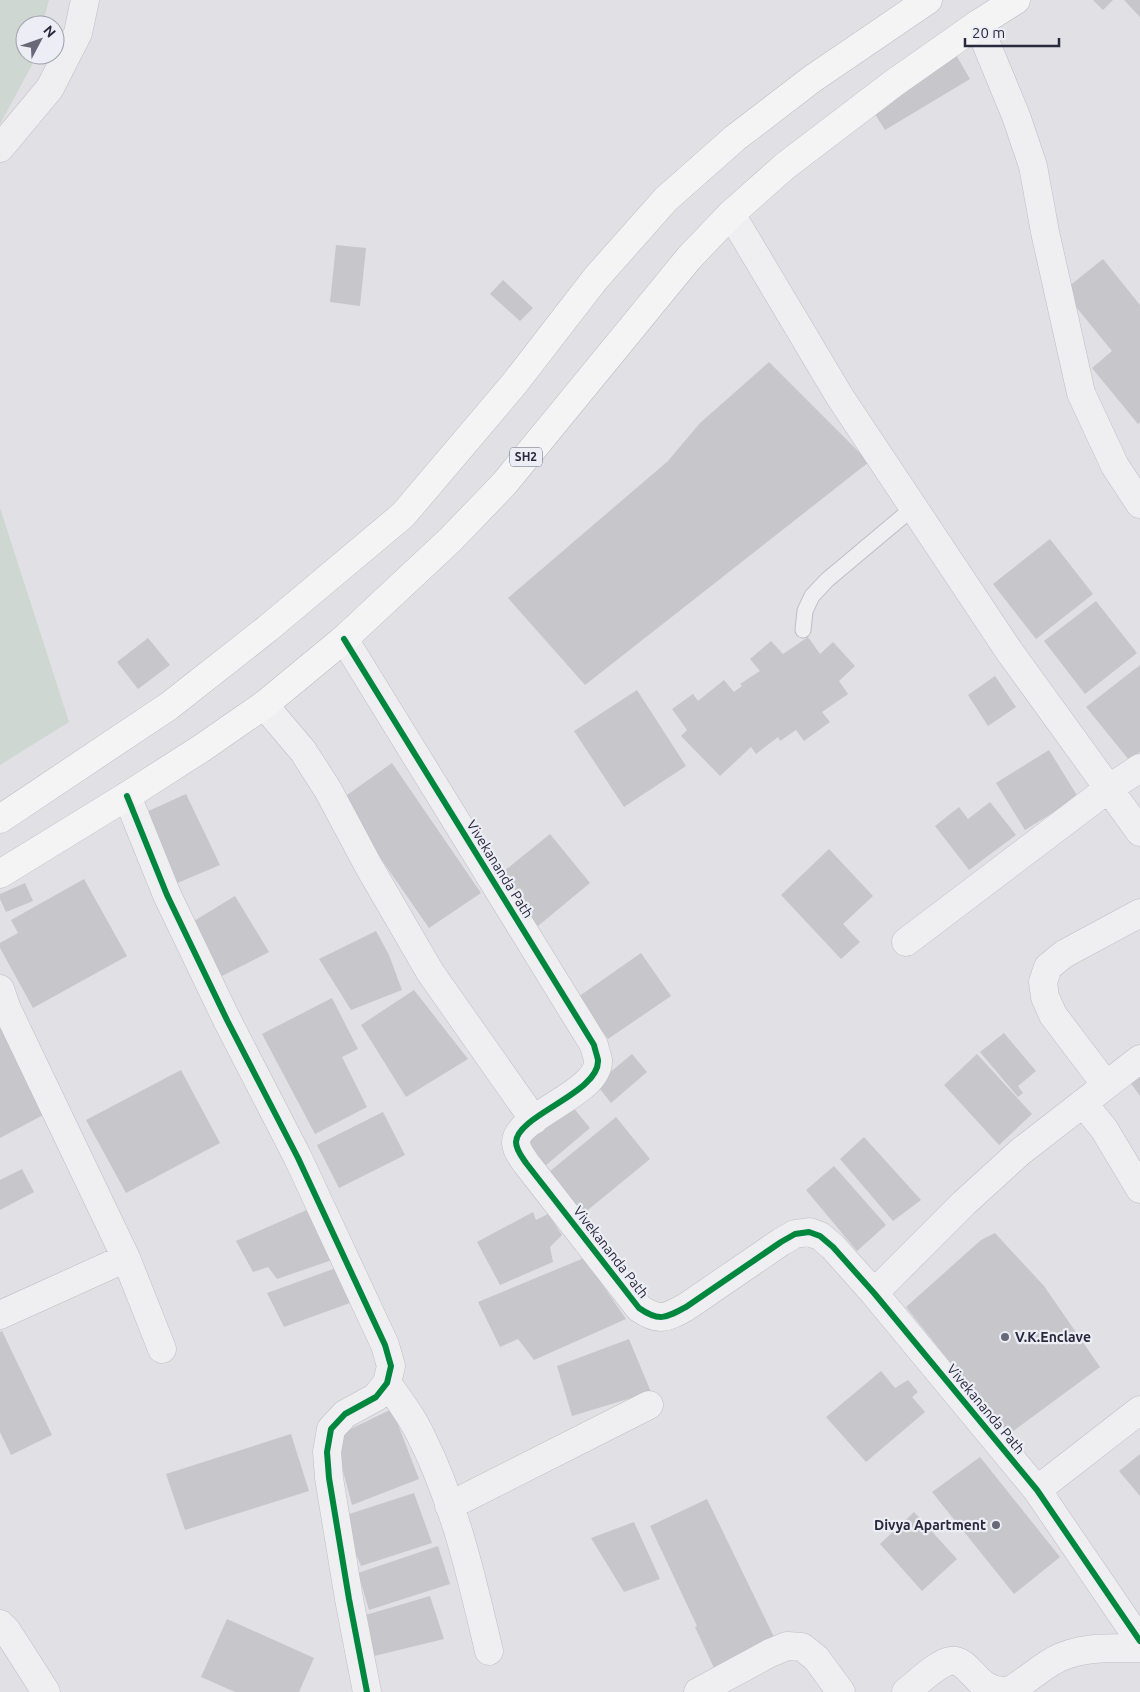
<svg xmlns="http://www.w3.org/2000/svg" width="1140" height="1692" viewBox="0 0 1140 1692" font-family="Ubuntu,sans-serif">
<rect width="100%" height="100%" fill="#e0e0e5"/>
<!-- green -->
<path fill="#ced7d1" d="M0,0H49L42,25H25V55H35L32,65L0,124Z
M0,508L69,722L0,765Z"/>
<!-- building -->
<path fill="#c6c6cb" d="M1093,0H1113L1103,10Z
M1124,0H1140V17Z
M952,48L970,79L885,130L873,111Z
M336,245L366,248L360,306L330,302Z
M1103,259L1140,305V422L1138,424L1092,368L1112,351L1063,291Z
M503,280L533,308L520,321L490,294Z
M769,362L869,462L585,685L508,598L668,461L700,423Z
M1050,539L1093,594L1036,639L993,584Z
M1096,601L1137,653L1085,694L1044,641Z
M808,637L820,654L833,642L855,666L839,681L848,694L822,712L830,722L804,741L796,730L780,741L778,737L756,754L751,747L720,776L681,736L687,730L672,709L693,694L698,701L724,680L734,692L742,686L740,684L760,671L750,659L771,641L783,654Z
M148,638L170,665L138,689L117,662Z
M1140,665V752L1129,760L1086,707Z
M995,676L1016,707L988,726L968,695Z
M637,690L686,766L624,807L574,731Z
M1049,750L1078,797L1025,830L996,783Z
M392,763L481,893L429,928L340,800Z
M186,794L220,865L175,884L144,813Z
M990,802L1016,835L969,870L935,826L959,807L968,819Z
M550,834L590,883L538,926L498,876Z
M829,849L873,896L843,924L860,942L841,959L781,895Z
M84,879L127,956L33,1008L0,948V943L18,933L11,920Z
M25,883L33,901L6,912L0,899V894Z
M235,896L269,952L218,978L189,924Z
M376,931L389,955L402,990L351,1010L319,959Z
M641,953L671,996L608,1039L578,997Z
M414,990L468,1059L406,1097L361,1025Z
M332,998L358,1049L342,1057L367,1107L315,1134L262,1034Z
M0,1027L45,1114L0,1138Z
M1004,1033L1036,1071L1018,1086L1023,1093L1018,1097L980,1052Z
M632,1054L647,1072L611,1103L596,1084Z
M977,1054L1032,1114L999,1145L944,1085Z
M181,1070L220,1143L126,1193L86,1120Z
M1140,1074V1096L1130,1082Z
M567,1100L590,1128L545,1166L522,1138Z
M383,1112L405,1155L339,1188L317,1145Z
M616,1117L650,1159L583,1214L549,1172Z
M864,1137L921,1200L893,1221L840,1159Z
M834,1166L886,1225L857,1251L806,1190Z
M22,1169L34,1192L0,1210V1180Z
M309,1209L335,1259L277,1279L268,1267L253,1272L236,1241Z
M533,1212L536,1220L548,1214L562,1235L550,1247L553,1262L500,1285L477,1242Z
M995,1233L1044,1286L1100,1367L1008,1435L906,1307L981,1240Z
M584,1258L626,1319L534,1360L518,1339L500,1347L478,1302Z
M336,1268L350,1303L284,1327L267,1293Z
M2,1331L52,1435L11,1455L0,1432V1332Z
M629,1339L651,1392L572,1416L557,1366Z
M881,1371L895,1388L908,1380L918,1392L912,1397L925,1412L866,1462L826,1417Z
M392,1409L419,1479L352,1505L334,1437Z
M291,1434L309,1491L185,1530L166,1474Z
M1140,1454V1496L1119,1471Z
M980,1457L1060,1557L1014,1594L932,1492Z
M414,1493L432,1543L361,1566L340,1517Z
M707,1499L775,1639L714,1668L695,1627L697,1626L650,1526Z
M914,1512L957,1559L922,1591L880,1544Z
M634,1522L660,1579L624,1592L591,1538Z
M438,1546L450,1584L369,1610L358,1573Z
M430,1596L444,1639L370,1657L359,1617Z
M227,1619L314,1658L299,1692H235L201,1677Z"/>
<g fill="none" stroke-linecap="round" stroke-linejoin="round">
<!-- service casing -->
<g stroke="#bebec3" stroke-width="17">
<path id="service" d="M803,630L805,611L812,596L827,580L914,507"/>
</g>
<!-- minor casing -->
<g stroke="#bebec3" stroke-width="29">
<path id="minor" d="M978,24L1016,116L1033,166L1045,232L1081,393L1115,466L1140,504
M0,148L50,88L78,33L85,0
M731,214L840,397L1009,651L1140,832
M344,639L594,1045C595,1050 597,1055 598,1060C600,1093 517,1115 516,1142C516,1150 522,1157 526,1163L639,1308C659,1322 666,1318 686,1307L781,1242L795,1234L809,1232L820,1236L833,1247L874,1293L1037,1490L1140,1641
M264,705L303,751L328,790L368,865L430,972L534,1120
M127,796L167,895L227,1020L298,1158L385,1345L391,1366L387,1383L376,1397L345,1414L331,1429L327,1452L329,1478L349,1599L367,1692
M906,942L1108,789L1140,768
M0,989L7,1009L126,1258L162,1349
M1106,1085L1053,1015L1045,997L1043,982L1048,967L1064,954L1140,913
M1083,1103L1104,1129L1140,1189
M874,1293L964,1203L1020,1152L1140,1059
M0,1315L126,1258
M387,1383C400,1401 413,1418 422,1438C455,1504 472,1579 489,1651
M1037,1490L1140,1410
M449,1506L649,1405
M0,1624L7,1631L46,1692
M698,1692L770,1653L787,1646L802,1647L816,1658L841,1692
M906,1692C916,1684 938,1663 950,1661C971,1658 975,1692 1005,1691C1014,1691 1043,1666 1053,1661C1079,1646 1111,1648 1140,1648"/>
</g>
<!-- primary casing -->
<g stroke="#bcbdc3" stroke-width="29">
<path id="primary" d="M0,819L169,706L267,629L403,515L514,384L596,278L666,199L735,138L812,79L928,0
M0,874L127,796L202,748L264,705L344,639L450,540L504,484L689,258L731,214L785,166L894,83L978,24L1016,0"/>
</g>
<!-- service -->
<use href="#service" stroke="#efeff1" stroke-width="15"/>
<!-- minor -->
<use href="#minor" stroke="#efeff1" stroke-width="28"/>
<!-- primary -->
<use href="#primary" stroke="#f4f4f5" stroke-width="28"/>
<!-- cycleway casing -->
<g stroke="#edeef5" stroke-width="9">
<path id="cycleway" d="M344,639L594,1045C595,1050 597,1055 598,1060C600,1093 517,1115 516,1142C516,1150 522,1157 526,1163L639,1308C659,1322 666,1318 686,1307L781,1242L795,1234L809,1232L820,1236L833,1247L874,1293L1037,1490L1140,1641
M127,796L167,895L227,1020L298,1158L385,1345L391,1366L387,1383L376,1397L345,1414L331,1429L327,1452L329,1478L349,1599L367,1692"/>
</g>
<!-- cycleway -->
<use href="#cycleway" stroke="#00873e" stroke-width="6"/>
</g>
<!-- markers -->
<g fill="#686978" stroke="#edeef5" stroke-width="2">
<circle cx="1005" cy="1337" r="5"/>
<circle cx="996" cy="1525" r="5"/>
</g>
<g text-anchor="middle" stroke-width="4.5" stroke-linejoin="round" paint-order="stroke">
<!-- shield labels -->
<rect fill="#edeef5" stroke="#636474" stroke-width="1" x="510" y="447.5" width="32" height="19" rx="4"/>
<g font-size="12" font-weight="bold" fill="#28293d">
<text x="526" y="461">SH2</text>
</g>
<!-- street labels -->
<g font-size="14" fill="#28293d" stroke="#edeef5">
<text transform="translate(500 869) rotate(58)" y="5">Vivekananda Path</text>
<text transform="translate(611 1252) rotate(52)" y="5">Vivekananda Path</text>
<text transform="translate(986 1409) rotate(50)" y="5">Vivekananda Path</text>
</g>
<!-- poi labels -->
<g font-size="14" font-weight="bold" fill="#28293d" stroke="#edeef5" text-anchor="start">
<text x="1015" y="1342">V.K.Enclave</text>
<text x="986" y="1530" text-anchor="end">Divya Apartment</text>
</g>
</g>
<!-- north arrow -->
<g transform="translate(40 40) rotate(49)"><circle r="24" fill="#edeef5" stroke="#9e9fab"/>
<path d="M0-4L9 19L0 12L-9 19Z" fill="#686978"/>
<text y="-8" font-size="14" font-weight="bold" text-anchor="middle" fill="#28293d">N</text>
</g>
<!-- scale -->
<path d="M965 38v8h94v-8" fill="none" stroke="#28293d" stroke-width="2.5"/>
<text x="972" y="38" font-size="15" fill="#28293d" stroke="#edeef5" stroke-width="4" paint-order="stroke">20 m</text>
</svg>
